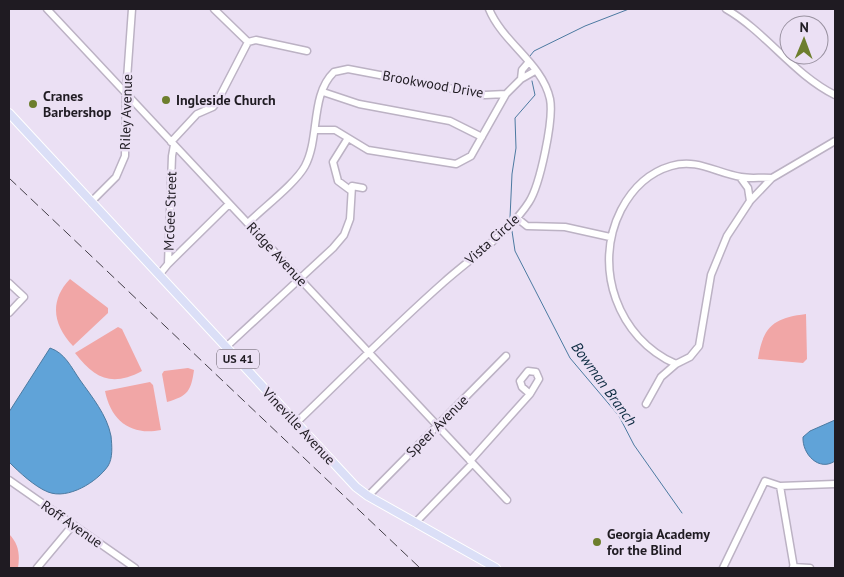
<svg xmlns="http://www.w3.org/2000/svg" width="844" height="577" viewBox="0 0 844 577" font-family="'PT Sans',sans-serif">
<rect width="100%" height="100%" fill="#ebe0f4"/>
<!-- green -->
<path fill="#f1a6a6" d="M70,279L108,308V313L73,346C53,325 49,301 70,279Z
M806,314L807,359L803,363L758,359C763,326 774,318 806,314Z
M118,327L122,329L142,371C112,387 95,379 75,353Z
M188,368L194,370C191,391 188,396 167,402L162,374L164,371Z
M150,382L153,385L161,430C131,436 111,421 105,391Z
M9,534C19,544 20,555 18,568H9Z"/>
<!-- water -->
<path fill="#60a3d8" stroke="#4c7aa1" d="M50,348C65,353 71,367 80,380C92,397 107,415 111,436C112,446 113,458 108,466C97,482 68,500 48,492C35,487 19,472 9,462V412Z
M835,420V461C819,472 802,454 803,437L810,431Z"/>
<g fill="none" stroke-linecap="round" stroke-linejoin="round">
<!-- stream -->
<path stroke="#4c7aa1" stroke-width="1" d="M530,56L534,51L585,26L629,9
M510,218L512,174L516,148L515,118L535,95L532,81
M512,231L515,251L570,358L619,416L634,445L682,513"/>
<!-- minor casing -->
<g stroke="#bcb2c4" stroke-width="9">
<path id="minor" d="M47,9L507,500
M214,9L248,42L256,40L307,51
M726,9C766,32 793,74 835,95
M521,79L522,70L528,63
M323,92L359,104L450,121L482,137
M316,130H335L368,150L456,164L471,156L506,94
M348,138L333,162L338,181L350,190
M171,142L197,114L213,107L217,102L248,42
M740,177L748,188L750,201
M91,202L116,177L125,156L126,93L132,9
M517,218L527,226L565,227L610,237
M248,223C263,208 296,183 305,166C320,138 310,95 334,72L348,69L485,95L506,94L521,79L535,71
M168,264L229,204
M159,275L168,264L172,156L174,145
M9,283L24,297L9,313
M226,347L333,248L344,235L350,219L352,186L363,188
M676,364C618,339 592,267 621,210C632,189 647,173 671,166C697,158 716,173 741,177C751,179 761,177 772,178
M528,371L536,372L539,379L530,394L522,387L520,381Z
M646,404L661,377L676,364L690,357L699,346L711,275L727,236L750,201L772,178L835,141
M296,423C345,376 393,327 444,282C471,258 510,232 529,202C540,185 554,119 550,99C542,63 503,43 489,9
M470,461L530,394
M9,480L135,568
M780,486L794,568
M368,496L506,356
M415,523L472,464
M793,567L810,568
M37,568L73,525
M723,568L765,481L780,486L835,484"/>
</g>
<!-- major casing -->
<g stroke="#fff" stroke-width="10">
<path id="major" d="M9,113L356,487L368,496L496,568"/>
</g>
<!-- minor -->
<use href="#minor" stroke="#fff" stroke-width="6"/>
<!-- major -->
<use href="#major" stroke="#dbdff7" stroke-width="8"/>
<!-- rail -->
<path stroke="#443f48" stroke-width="1" stroke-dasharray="10 5" stroke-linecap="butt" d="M9,178L420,568"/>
</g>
<!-- markers -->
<g fill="#6d7e2d" stroke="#ebe0f4" stroke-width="2">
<circle cx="166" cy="100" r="5"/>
<circle cx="33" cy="104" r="5"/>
<circle cx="597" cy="542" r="5"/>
</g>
<g text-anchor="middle" stroke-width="5" stroke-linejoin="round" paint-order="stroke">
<!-- shield labels -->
<rect fill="#ebe0f4" stroke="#5c5661" stroke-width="1" x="217" y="349.5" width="42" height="19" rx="4"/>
<g font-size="12" font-weight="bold" fill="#1f1b22">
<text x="238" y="363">US 41</text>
</g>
<!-- street labels -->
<g font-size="14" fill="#1f1b22" stroke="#ebe0f4">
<text transform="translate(433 84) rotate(10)" y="5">Brookwood Drive</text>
<text transform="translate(126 112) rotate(-88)" y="5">Riley Avenue</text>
<text transform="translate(170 211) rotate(-88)" y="5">McGee Street</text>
<text transform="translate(492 239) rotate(-42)" y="5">Vista Circle</text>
<text transform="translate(277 254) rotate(47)" y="5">Ridge Avenue</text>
<text transform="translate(299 426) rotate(47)" y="5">Vineville Avenue</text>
<text transform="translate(437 426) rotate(-45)" y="5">Speer Avenue</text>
<text transform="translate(72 524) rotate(35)" y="5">Roff Avenue</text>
</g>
<!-- poi labels -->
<g font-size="14" font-weight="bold" fill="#1f1b22" stroke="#ebe0f4" text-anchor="start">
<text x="43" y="101">Cranes<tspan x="43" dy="16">Barbershop</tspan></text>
<text x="176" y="105">Ingleside Church</text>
<text x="607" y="539">Georgia Academy<tspan x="607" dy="16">for the Blind</tspan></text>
</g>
<!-- water labels -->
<g font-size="15" font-style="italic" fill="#0e2c42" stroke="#ebe0f4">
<text transform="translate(604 384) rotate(54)" y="5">Bowman Branch</text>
</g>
</g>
<!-- border -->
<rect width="844" height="577" fill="none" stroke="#1f1b22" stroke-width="20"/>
<!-- north arrow -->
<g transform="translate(804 40) rotate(1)"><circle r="24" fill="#ebe0f4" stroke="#9991a0"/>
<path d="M0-4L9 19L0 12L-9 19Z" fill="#6d7e2d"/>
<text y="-8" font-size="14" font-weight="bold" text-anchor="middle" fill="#1f1b22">N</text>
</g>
</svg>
